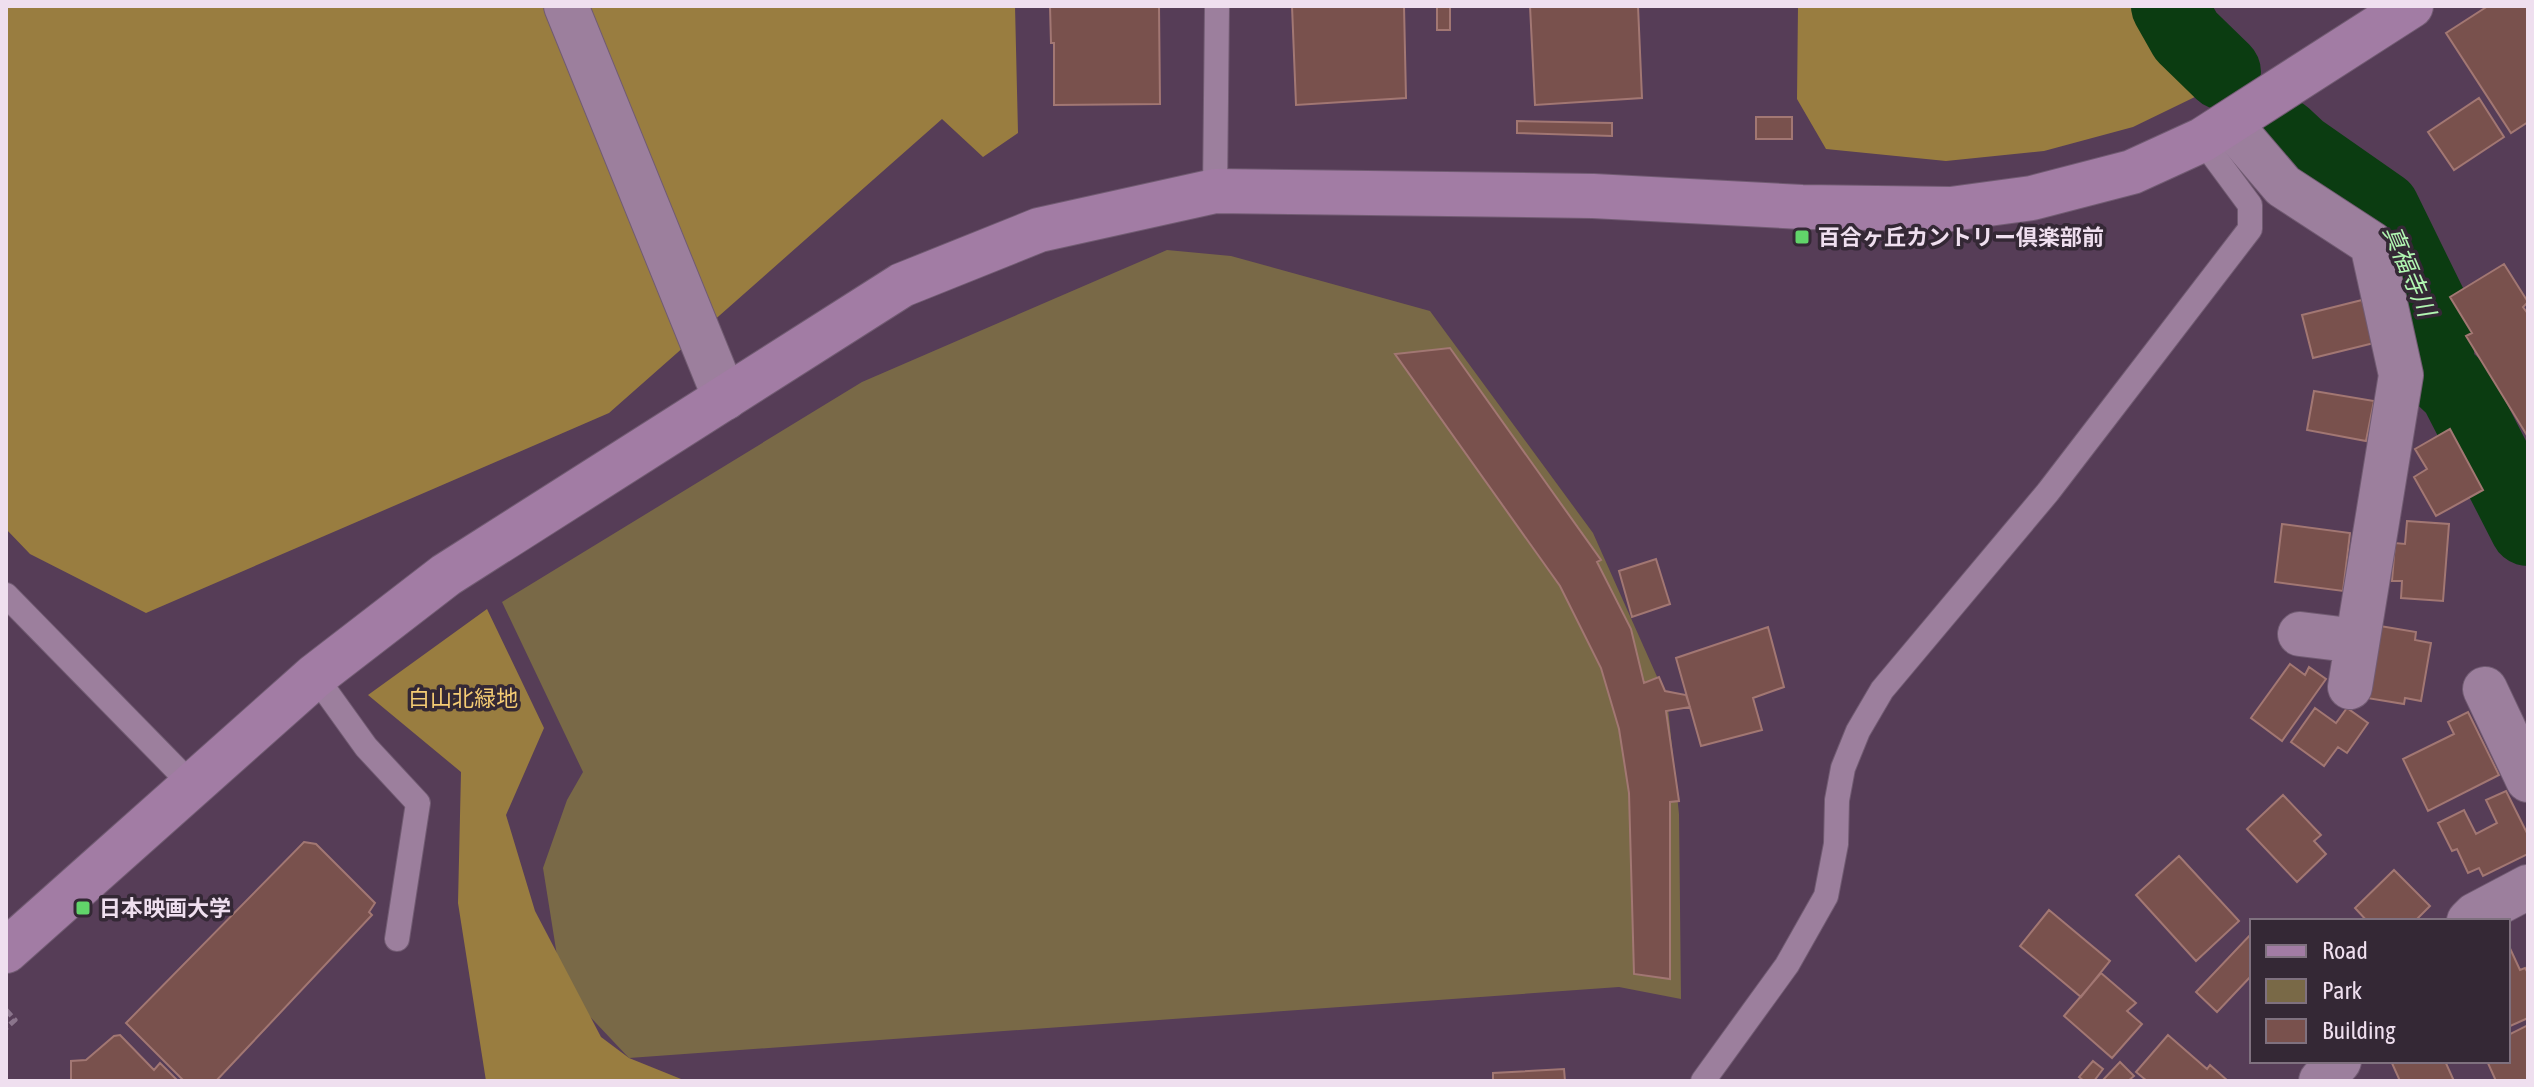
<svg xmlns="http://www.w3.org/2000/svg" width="2534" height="1087" viewBox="0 0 2534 1087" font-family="'Asap Condensed','Noto Sans JP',sans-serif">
<rect width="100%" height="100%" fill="#563d57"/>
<!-- green -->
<path fill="#796947" d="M1167,250L1231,256L1430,311L1593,533L1667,699L1679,814L1681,999L1619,987L629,1058L562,987L543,868L567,800L583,772L502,602L862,382Z"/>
<!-- forest -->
<path fill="#997d40" d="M6,6H1015L1018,133L983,157L942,119L609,413L146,613L30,554L6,529Z
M1798,6H2157L2179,45L2204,72L2199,95L2133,127L2044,151L1946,161L1826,149L1797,99Z
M487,609L544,728L506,815L535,911L601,1037L629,1058L686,1081H486L458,903L461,772L368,695Z"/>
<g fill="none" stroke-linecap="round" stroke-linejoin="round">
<!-- river -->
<path stroke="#0b3c11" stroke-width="76" d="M2169,6L2186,36L2223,72
M2283,136L2299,151L2382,209L2431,309L2438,372L2457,390L2528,528"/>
</g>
<!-- building -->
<path fill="#79514d" stroke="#a27773" stroke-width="2" d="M1050,6H1159L1160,104L1054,105V43H1051Z
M1292,6H1404L1406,98L1296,105Z
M1437,6H1450V30H1437Z
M1530,6H1638L1642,98L1535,105Z
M2488,6H2528V122L2511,133L2446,33Z
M2479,98L2504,137L2454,170L2428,132Z
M1756,117H1792V139H1756Z
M1517,121L1612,123V136L1517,133Z
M2504,264L2528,302L2523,307L2528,314V437L2466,336L2472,333L2450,297Z
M2362,300L2374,343L2313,358L2302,315Z
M1450,348L1601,560L1597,562L1631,629L1644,683L1659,677L1665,691L1686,695L1690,707L1666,711L1679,801L1670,802V979L1634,974L1629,793L1619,729L1601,668L1560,586L1395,354Z
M2314,391L2374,401L2366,441L2307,430Z
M2450,429L2483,490L2436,516L2414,477L2427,469L2415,449Z
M2407,521L2449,524L2443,601L2401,598L2402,581H2392L2395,543L2405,544Z
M2282,524L2350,533L2343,591L2275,582Z
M1656,559L1670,604L1632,617L1619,571Z
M2380,626L2416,632L2415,640L2431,643L2421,701L2405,698L2404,704L2367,698Z
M1768,627L1784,687L1753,698L1762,730L1701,746L1676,658Z
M2290,664L2305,675L2309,667L2326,679L2282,741L2251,718Z
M2315,708L2336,723L2347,708L2368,723L2347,753L2338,747L2324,766L2291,742Z
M2468,712L2499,775L2428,811L2403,759L2454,734L2448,722Z
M2506,791L2528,835V854L2483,876L2479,868L2468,873L2457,849L2452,851L2438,823L2464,810L2476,834L2497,823L2486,800Z
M2283,795L2321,835L2314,841L2326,854L2297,882L2247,829Z
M304,842L316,844L375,903L369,912L372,915L216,1081H184L126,1023Z
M2179,856L2239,921L2196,961L2136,895Z
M2394,870L2430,906L2415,921H2367L2355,908Z
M2049,910L2110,961L2081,997L2020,946Z
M2252,933V975L2217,1012L2196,992Z
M2508,944L2520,970L2525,968L2528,973V1018L2508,1027Z
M2101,973L2136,1003L2127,1011L2142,1024L2112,1058L2064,1016Z
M2528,1025V1081H2496L2487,1061H2508V1035Z
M120,1035L154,1070L160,1063L178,1081H71V1061L86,1060L114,1036Z
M2168,1035L2207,1069L2210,1065L2228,1081H2147L2136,1072Z
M2093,1061L2103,1069L2094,1081H2084L2079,1077Z
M2391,1061H2445L2454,1081H2400Z
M2120,1062L2134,1076L2128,1081H2102Z
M1564,1069L1565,1081H1493V1073Z"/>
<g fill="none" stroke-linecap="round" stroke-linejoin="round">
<!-- lane casing -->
<g stroke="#715b72" stroke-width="26">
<path id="lane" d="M1215,191L1217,6
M6,595L192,785
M315,676L366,747L418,803L397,939
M1703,1081L1787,965L1826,896L1836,844L1837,800L1843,768L1858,731L1882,690L2048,492L2250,229V205L2202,140"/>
</g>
<!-- street casing -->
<g stroke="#715b72" stroke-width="46">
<path id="street" d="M566,6L725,398
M2230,124L2283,186L2372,244L2401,375L2350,687
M2300,634L2357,641
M2485,689L2528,780
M2469,921L2475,915L2528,887
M2321,1081L2339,1061"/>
</g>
<!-- secondary casing -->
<g stroke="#715b72" stroke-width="46">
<path id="secondary" d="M6,951L315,676L446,575L902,285L1039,230L1215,191L1593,196L1802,207L1951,209L2032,198L2132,172L2202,140L2411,6"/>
</g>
<!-- path -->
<path stroke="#8b758c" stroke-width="5" stroke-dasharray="8 4" stroke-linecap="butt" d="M6,1010L15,1020L6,1028"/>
<!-- lane -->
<use href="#lane" stroke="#9c7f9d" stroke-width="24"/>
<!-- street -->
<use href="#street" stroke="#9c7f9d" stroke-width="44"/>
<!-- secondary -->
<use href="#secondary" stroke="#a27ca4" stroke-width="44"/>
</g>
<!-- markers -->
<g fill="#61d46a" stroke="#342835" stroke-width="3">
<rect x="1794" y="229" width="16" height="16" rx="4"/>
<rect x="75" y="900" width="16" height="16" rx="4"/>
</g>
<g text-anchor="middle" stroke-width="7" stroke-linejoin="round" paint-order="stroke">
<!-- poi labels -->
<g font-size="22" font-weight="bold" fill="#efdfef" stroke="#342835" text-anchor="start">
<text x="1818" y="245">百合ヶ丘カントリー倶楽部前</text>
<text x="99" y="916">日本映画大学</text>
</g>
<!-- park labels -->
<g font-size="22" fill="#f5cc74" stroke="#342835">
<text x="463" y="706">白山北緑地</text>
</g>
<!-- water labels -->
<g font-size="24" font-style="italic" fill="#b1f7b2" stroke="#342835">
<text transform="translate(2409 271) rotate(67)" y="8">真福寺川</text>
</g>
</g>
<!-- border -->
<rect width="2534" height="1087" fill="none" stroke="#efdfef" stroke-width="16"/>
<!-- legend -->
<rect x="2250" y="919" width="260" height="144" fill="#342835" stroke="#7f717f" stroke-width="2"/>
<rect x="2266" y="945" width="40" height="12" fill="#a27ca4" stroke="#7f717f" stroke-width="2"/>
<text x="2322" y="959" font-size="24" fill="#efdfef">Road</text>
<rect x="2266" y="979" width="40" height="24" fill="#796947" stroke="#7f717f" stroke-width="2"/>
<text x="2322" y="999" font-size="24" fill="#efdfef">Park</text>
<rect x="2266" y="1019" width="40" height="24" fill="#79514d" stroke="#7f717f" stroke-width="2"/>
<text x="2322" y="1039" font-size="24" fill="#efdfef">Building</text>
</svg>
